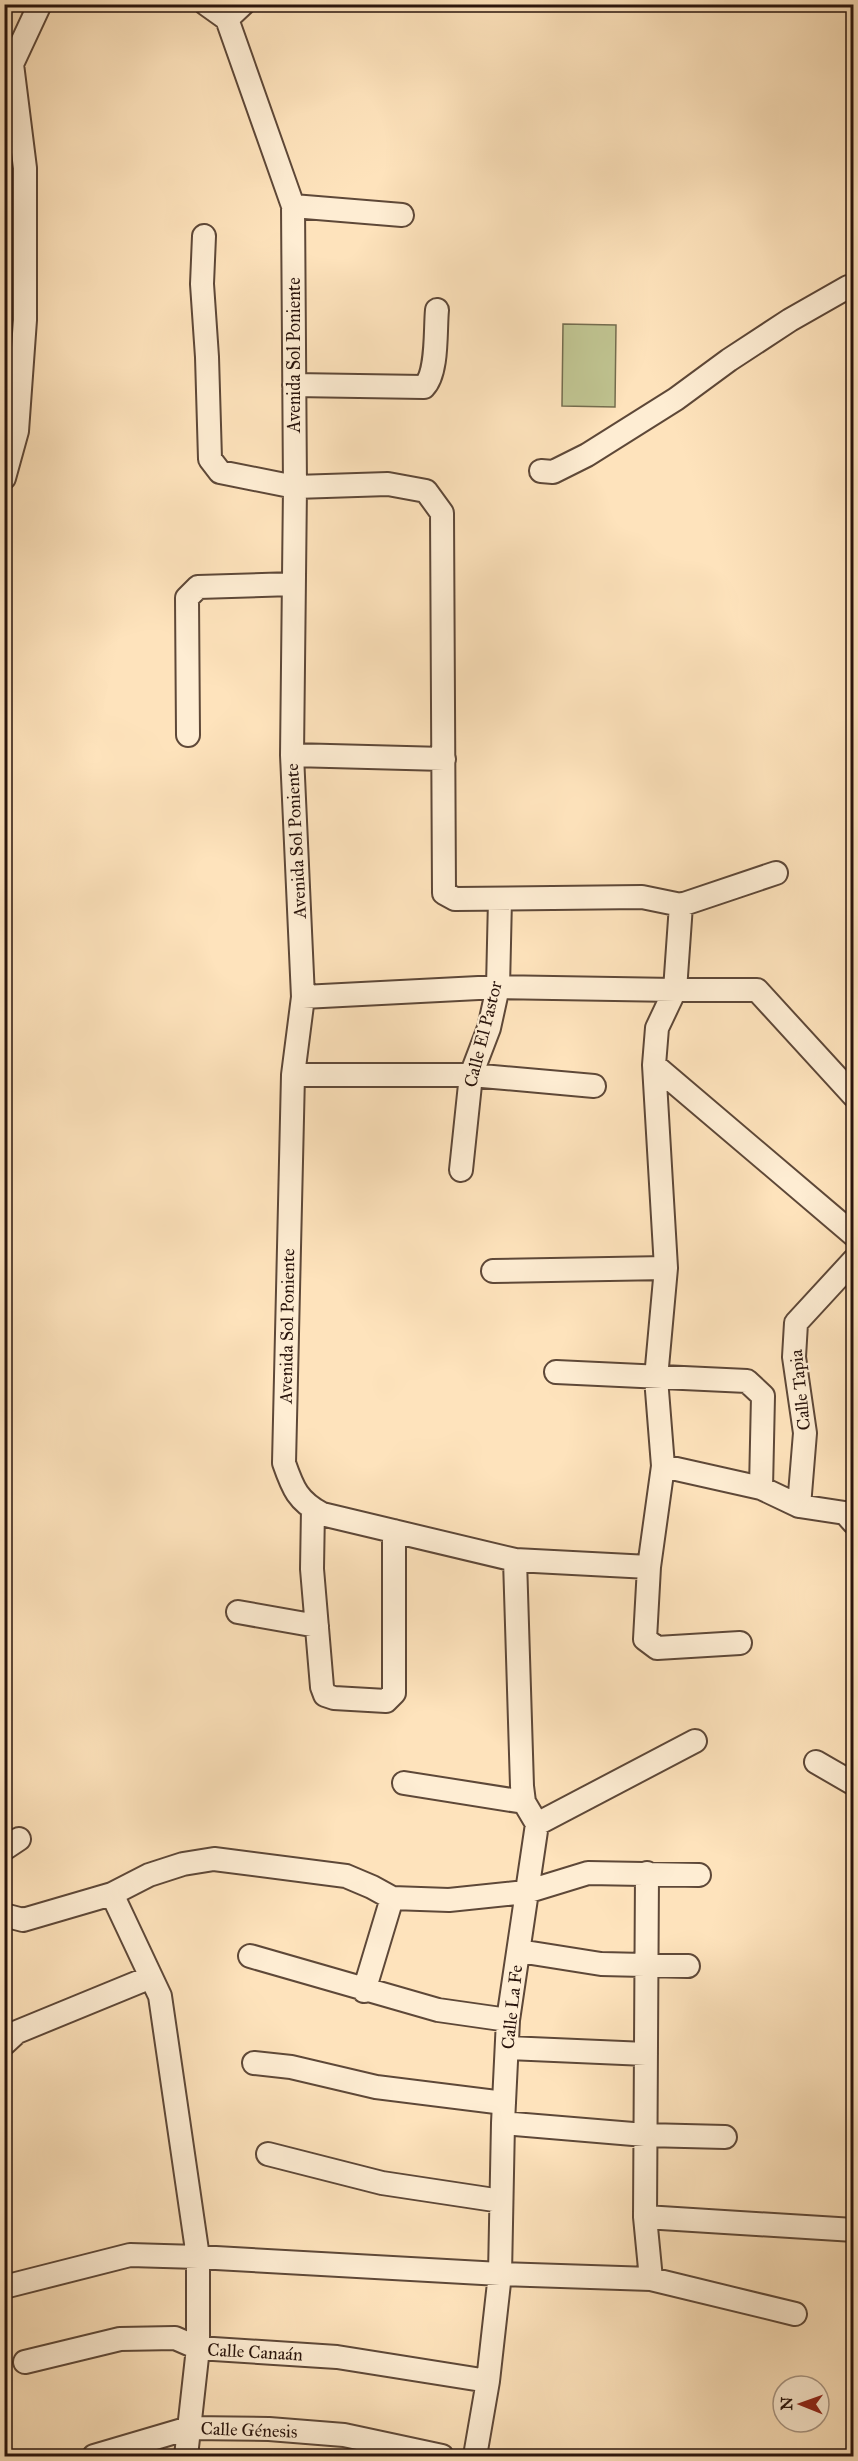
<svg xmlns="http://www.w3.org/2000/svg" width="858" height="2461" viewBox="0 0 858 2461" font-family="'IM FELL Great Primer',serif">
<rect width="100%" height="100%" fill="#fee3bc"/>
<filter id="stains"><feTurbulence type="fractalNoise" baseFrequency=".00333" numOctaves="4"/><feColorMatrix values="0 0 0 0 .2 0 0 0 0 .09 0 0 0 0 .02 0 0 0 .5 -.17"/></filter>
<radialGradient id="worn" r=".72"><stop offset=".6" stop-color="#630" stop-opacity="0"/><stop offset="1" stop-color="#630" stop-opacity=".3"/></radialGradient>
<!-- green -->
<path fill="#c0c491" stroke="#746c4e" stroke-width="1.5" d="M563,324L616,325L615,407L562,406Z"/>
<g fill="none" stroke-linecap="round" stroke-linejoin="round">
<!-- minor casing -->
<g stroke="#5e4838" stroke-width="26">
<path id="minor" d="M206,4L227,19L293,206L295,487L292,755L303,997L293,1075L284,1463C293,1489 298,1501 322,1514L515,1560L649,1567L663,1466L656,1378L666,1268L654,1065L657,1028L675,990H757L854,1096
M227,19L243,4
M293,206L402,215
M204,236L202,284L207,357L210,459L220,472L295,487L388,484L426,491L442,513L444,893L455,899L642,897L681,905L776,873
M294,385L424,387C438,373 435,330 437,310
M541,471L553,472L587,455L676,399L729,360L790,320L848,287H854
M4,478L17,431L25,320V168L12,64L40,4
M188,735L187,598L198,587L293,584
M292,755L444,759
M303,997L498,987L675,990L681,905
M654,1065L854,1235
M293,1075H471L594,1086
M461,1170L471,1075L489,1028L498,987L500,899
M493,1271L666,1268
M556,1372L747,1381L763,1396L761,1488
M663,1466L761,1488L799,1506L845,1513L854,1523
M799,1506L805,1433L794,1357L796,1323L854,1260
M313,1509L312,1569L322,1687L325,1695L334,1698L386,1701L394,1693V1531
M649,1567L645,1639L657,1648L740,1643
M238,1612L317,1626
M816,1762L854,1784
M404,1783L524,1802
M537,1824L695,1741
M4,1849L19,1839
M647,1873L645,2217L651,2279
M112,1894L160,1996L198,2257V2348L186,2456
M4,1915L23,1920L112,1894L149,1875L183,1864L214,1859L346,1876L372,1887L392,1898L449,1900L526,1892L588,1873L699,1875
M519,1951L601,1964L688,1966
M250,1956L438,2010L508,2020
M364,1991L392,1898
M4,2044L17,2032L151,1977
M507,2048L646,2054
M254,2063L291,2067L376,2087L504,2103
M503,2123L645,2135L725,2137
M268,2154L382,2183L501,2201
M645,2217L854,2230
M4,2287L130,2255L198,2257L500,2274L651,2279L795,2314
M25,2362L120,2339L175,2338L198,2348L337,2357L488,2381
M94,2456L189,2428L269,2429L344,2435L442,2456
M475,2456L488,2381L500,2274L503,2123L508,2020L537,1824L524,1802L522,1786L515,1560"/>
</g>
<!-- minor -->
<use href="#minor" stroke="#feedd3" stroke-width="22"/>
</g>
<g text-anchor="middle" stroke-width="4.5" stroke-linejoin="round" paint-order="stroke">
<!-- street labels -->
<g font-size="18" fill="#29140c" stroke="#feedd3">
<text transform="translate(294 355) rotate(-90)" y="6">Avenida Sol Poniente</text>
<text transform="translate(296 841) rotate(-93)" y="6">Avenida Sol Poniente</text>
<text transform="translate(483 1034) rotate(-76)" y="6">Calle El Pastor</text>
<text transform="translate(287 1326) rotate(-89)" y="6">Avenida Sol Poniente</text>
<text transform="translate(800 1390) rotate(-96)" y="6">Calle Tapia</text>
<text transform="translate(512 2007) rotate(-84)" y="6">Calle La Fe</text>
<text transform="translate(255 2352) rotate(3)" y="6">Calle Canaán</text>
<text transform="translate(249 2430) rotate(2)" y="6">Calle Génesis</text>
</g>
</g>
<!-- margin -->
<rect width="858" height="2461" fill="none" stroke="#fee3bc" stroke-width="24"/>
<rect x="6" y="6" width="846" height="2449" fill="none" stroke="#29140c" stroke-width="3"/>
<rect x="12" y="12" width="834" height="2437" fill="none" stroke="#29140c" stroke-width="1.5"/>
<!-- north arrow -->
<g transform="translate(801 2404) rotate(271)"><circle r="28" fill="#feedd3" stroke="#a99683" stroke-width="1.5"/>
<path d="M0-4.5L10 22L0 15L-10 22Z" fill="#8f2418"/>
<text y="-9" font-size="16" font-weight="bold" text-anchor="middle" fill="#29140c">N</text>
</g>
<rect width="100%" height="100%" filter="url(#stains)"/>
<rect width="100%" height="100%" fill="url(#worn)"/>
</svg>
